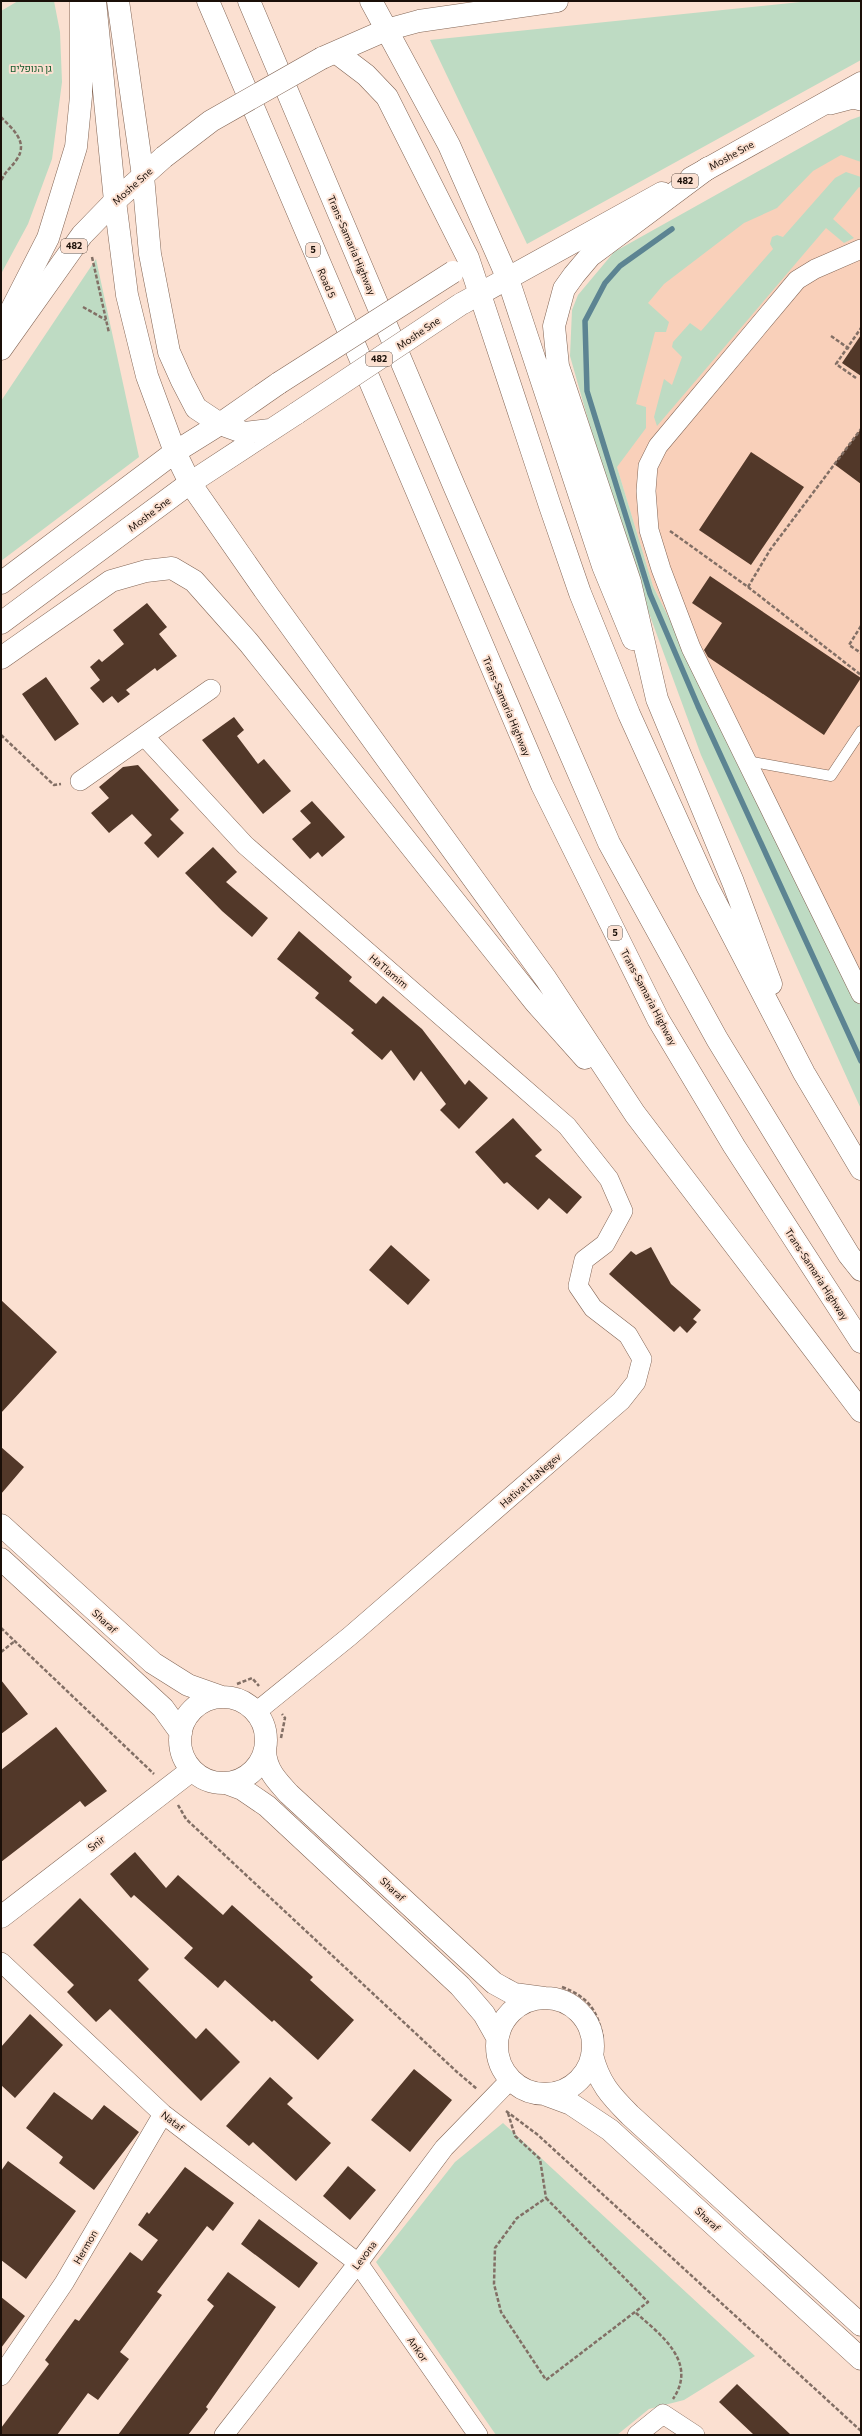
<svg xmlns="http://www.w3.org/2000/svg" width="862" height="2436" viewBox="0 0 862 2436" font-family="Commissioner,Heebo,sans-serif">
<rect width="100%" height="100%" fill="#fbe0d1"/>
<!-- built -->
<path fill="#f9d0ba" d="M861,130V1005L653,586L617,467L615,280Z"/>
<!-- green -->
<path fill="#bedbc3" d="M18,1H54L60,32L62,82L52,159L28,224L1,274V11Z
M810,1H861V60L527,244L430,40Z
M861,116V162L841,155L813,171L777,208L744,223L664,284L648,303L669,322L666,332H655L636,404L646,407V428L617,467L653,586L861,1005V1109L701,755L646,605L604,476L570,356L572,310L578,295L614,252L850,120Z
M846,172L861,177V188L859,187L833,219L854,238L844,243L826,228L657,426L654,417L664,379L672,385L682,357L672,347L673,342L690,323L701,331L773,249L770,244L772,237L777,235L783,237L835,178Z
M96,259L139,457L1,561V401Z
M503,2123L755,2356L684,2400L649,2409L617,2435H496L376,2262L455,2162Z"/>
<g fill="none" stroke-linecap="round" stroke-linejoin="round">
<!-- stream -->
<path stroke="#5c8492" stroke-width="5.5" d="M672,229L620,266L605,283L585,321L587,391L650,594L698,706L861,1061"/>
</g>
<!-- building -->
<path fill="#523829" d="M861,335V376L842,363Z
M861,429V484L834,464Z
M751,452L804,487L751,565L699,530Z
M710,576L861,678L824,735L708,657L704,650L722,623L692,603Z
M147,603L167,627L159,634L177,656L157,671L155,668L126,690L130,694L118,703L112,696L103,703L90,688L100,680L90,667L99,659L102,662L124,644L113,630Z
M46,677L79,724L55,741L22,694Z
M234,717L244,730L237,736L258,764L264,759L291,791L263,814L202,740Z
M138,765L179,810L170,819L184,833L158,858L144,843L152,835L132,814L109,833L91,813L109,798L99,787L123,767Z
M312,801L345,837L322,857L318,852L310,859L292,839L311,823L300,811Z
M213,847L237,872L226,882L268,918L252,937L222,911L185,873Z
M299,931L352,977L349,981L376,1004L383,996L422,1029L465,1085L469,1080L488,1098L459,1129L440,1110L446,1104L421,1071L414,1081L391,1050L382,1060L351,1033L354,1030L315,998L319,993L277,959Z
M513,1118L542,1150L535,1156L582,1197L567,1214L549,1198L538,1210L507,1182L504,1184L475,1152Z
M391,1245L430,1280L408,1305L369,1270Z
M651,1247L671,1284L701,1310L693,1319L697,1322L687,1333L680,1326L674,1332L609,1274L631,1251L636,1255Z
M1,1300L57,1352L1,1413Z
M1,1447L24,1467L1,1494Z
M1,1680L28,1714L1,1734Z
M56,1727L107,1791L85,1807L80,1801L1,1862V1770Z
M135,1852L166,1888L178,1875L223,1915L232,1905L313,1977L310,1980L354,2020L318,2060L274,2020L272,2022L225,1980L218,1988L184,1958L193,1948L134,1895L131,1898L110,1874Z
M80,1898L149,1969L138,1980L196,2039L206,2028L240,2062L201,2101L110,2009L96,2022L67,1992L74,1985L33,1945Z
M30,2014L63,2045L15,2098L1,2085V2047Z
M414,2069L452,2100L410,2152L371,2120Z
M270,2077L293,2098L287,2104L331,2143L296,2181L253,2142L249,2146L226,2126Z
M54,2092L92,2120L104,2105L139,2132L94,2190L59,2163L63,2157L26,2128Z
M8,2161L76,2211L26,2279L1,2260V2171Z
M348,2166L376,2190L350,2220L323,2196Z
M185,2167L234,2203L213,2231L207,2226L157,2292L162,2295L120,2352L129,2359L98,2400L88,2393L57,2435H1V2428L49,2364L45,2360L75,2319L79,2321L130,2252L142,2261L158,2240L138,2225L147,2212L149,2214Z
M259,2219L318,2263L299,2288L241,2244Z
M228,2272L276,2307L206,2407L208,2409L188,2435H118L214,2306L207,2300Z
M1,2297L25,2316L1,2348Z
M737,2384L791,2435H754L719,2402Z"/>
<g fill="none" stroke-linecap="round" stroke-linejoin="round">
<!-- lane casing -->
<g stroke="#836656" stroke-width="11">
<path id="lane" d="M747,761L831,776L861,731"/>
</g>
<!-- street casing -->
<g stroke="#836656" stroke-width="20">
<path id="street" d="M830,105L853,99L861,101
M861,249L815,269L797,280L658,446L648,466L646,491L649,530L661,569L691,648L861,994
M145,737L245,845L567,1126L609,1179L623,1211L605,1244L584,1260L578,1286L593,1308L628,1335L642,1359L636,1382L621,1401L350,1636L256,1712
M80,781L211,689
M1,1962L163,2114L358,2263L478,2435
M1,2376L64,2283L163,2114
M224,2435L358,2263L444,2148L510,2080
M637,2435L663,2414L695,2435"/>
</g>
<!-- secondary casing -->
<g stroke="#836656" stroke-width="23">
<path id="secondary" d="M1,1525L153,1663L188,1685L222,1697
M1,1559L163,1708L181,1733
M180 1740a43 43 0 1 1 86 0a43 43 0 1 1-86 0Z
M265,1751C266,1770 277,1781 289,1794L494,1983L514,1994L544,1998
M226,1783L242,1789L267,1806L460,1986L484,2014L497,2037
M1,1917L192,1770
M497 2046a48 48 0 1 1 96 0a48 48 0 1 1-96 0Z
M592,2055C599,2083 610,2095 630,2115L861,2325
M544,2094L571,2104L610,2130L861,2359"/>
</g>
<!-- primary casing -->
<g stroke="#836656" stroke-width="23">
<path id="primary" d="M322,58L386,30L419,21L557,1
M143,176L150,254L169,352L182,381L196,408L220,424L245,433L270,430
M691,178L861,83
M463,303L662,193
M1,349L82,235L115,201L164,157
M1,623L190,483L297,413"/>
</g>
<!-- highway casing -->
<g stroke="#836656" stroke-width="23">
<path id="highway" d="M95,1L115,201L127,295L147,376L175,452L190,483L268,595L546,979L635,1114L861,1411
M118,1L143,176
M208,1L542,785L658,1019L734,1146L861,1342
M249,1L455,488L609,843L717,1039L849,1255L861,1270
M371,1L449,145L508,279L603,566L633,639
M337,53L366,75L387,97L468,258L550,506L580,593L629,714L707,886L804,1073L861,1169
M708,168L590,256L574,275L564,289L554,326L558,366L630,582L657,699L733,882L771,984
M1,330L48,238L76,147L81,96V1
M1,583L175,452L220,424L279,383
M1,658L111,581L146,571L172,568L194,581L249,643L535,1002L585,1058"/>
</g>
<!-- path -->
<path stroke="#826f65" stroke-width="2.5" stroke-dasharray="4 2" stroke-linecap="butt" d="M1,117C11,128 29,141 17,159C12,167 6,170 1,181
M92,257L109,333
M83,307L106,320
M831,336L851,350
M856,378L836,364L861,328
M670,531L748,587L861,675
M748,587L770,550L861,429
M861,626L849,645L861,653
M1,735L54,785L61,784
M1,1628L154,1774
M1,1652L15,1641
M237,1684L252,1678L259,1686
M281,1738L285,1718L282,1714
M178,1805L186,1819L457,2072L477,2089
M562,1987C589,1997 598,2011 603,2039
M506,2111L538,2135L861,2431
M508,2113L515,2136L540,2159L546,2198
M546,2198L648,2302L546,2380L501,2312L494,2284L495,2248L517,2218Z
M636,2313C661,2335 698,2362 673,2399"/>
<!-- lane -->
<use href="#lane" stroke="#fff" stroke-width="10"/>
<!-- street -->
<use href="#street" stroke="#fff" stroke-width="19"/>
<!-- secondary -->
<use href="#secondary" stroke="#fff" stroke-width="22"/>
<!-- primary -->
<use href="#primary" stroke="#fff" stroke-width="22"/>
<!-- highway -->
<use href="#highway" stroke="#fff" stroke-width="22"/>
<!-- primary-bridge casing -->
<g stroke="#836656" stroke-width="23" stroke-linecap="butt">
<path id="primary-bridge" d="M164,157L211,121L322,58
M297,413L461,304"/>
</g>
<!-- highway-bridge casing -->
<g stroke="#836656" stroke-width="23" stroke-linecap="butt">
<path id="highway-bridge" d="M279,383L453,272"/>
</g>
<!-- primary-bridge -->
<use href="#primary-bridge" stroke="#fff" stroke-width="22"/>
<!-- highway-bridge -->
<use href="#highway-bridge" stroke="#fff" stroke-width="22"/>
</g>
<g text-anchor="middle" stroke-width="4" stroke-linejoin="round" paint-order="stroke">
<!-- shield labels -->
<g fill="#fbe0d1" stroke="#5e4e44" stroke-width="1">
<rect x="672" y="174" width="26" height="14" rx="3"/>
<rect x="61" y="239" width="26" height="14" rx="3"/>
<rect x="306" y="243" width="14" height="14" rx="3"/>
<rect x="366" y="352" width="26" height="14" rx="3"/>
<rect x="608" y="926" width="14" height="14" rx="3"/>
</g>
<g font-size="9" font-weight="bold" fill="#1a0f08">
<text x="685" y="184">482</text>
<text x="74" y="249">482</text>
<text x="313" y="253">5</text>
<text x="379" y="362">482</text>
<text x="615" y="936">5</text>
</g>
<!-- park labels -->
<g font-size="10" fill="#145b2d" stroke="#fbe0d1">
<text x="31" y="72">גן הנופלים</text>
</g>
<!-- street labels -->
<g font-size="10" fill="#1a0f08" stroke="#fbe0d1">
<text transform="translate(731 155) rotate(-29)" y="4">Moshe Sne</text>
<text transform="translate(132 186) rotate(-42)" y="4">Moshe Sne</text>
<text transform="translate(352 245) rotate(67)" y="4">Trans-Samaria Highway</text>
<text transform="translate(327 283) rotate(67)" y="4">Road 5</text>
<text transform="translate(418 333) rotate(-34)" y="4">Moshe Sne</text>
<text transform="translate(149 514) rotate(-37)" y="4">Moshe Sne</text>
<text transform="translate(507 706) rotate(67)" y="4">Trans-Samaria Highway</text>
<text transform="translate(389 971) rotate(40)" y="4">HaTlamim</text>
<text transform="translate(649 997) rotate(62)" y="4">Trans-Samaria Highway</text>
<text transform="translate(817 1274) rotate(57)" y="4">Trans-Samaria Highway</text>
<text transform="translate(530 1480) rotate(-41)" y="4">Hativat HaNegev</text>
<text transform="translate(105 1621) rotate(43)" y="4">Sharaf</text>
<text transform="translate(96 1843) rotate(-38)" y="4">Snir</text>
<text transform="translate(393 1889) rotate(43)" y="4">Sharaf</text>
<text transform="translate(173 2121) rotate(38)" y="4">Nataf</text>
<text transform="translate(708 2219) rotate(43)" y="4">Sharaf</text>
<text transform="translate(85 2247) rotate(-60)" y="4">Hermon</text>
<text transform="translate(364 2255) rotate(-53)" y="4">Levona</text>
<text transform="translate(418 2349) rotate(55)" y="4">Ankor</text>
</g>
</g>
<!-- border -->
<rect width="862" height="2436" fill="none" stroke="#1a0f08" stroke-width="4"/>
</svg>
